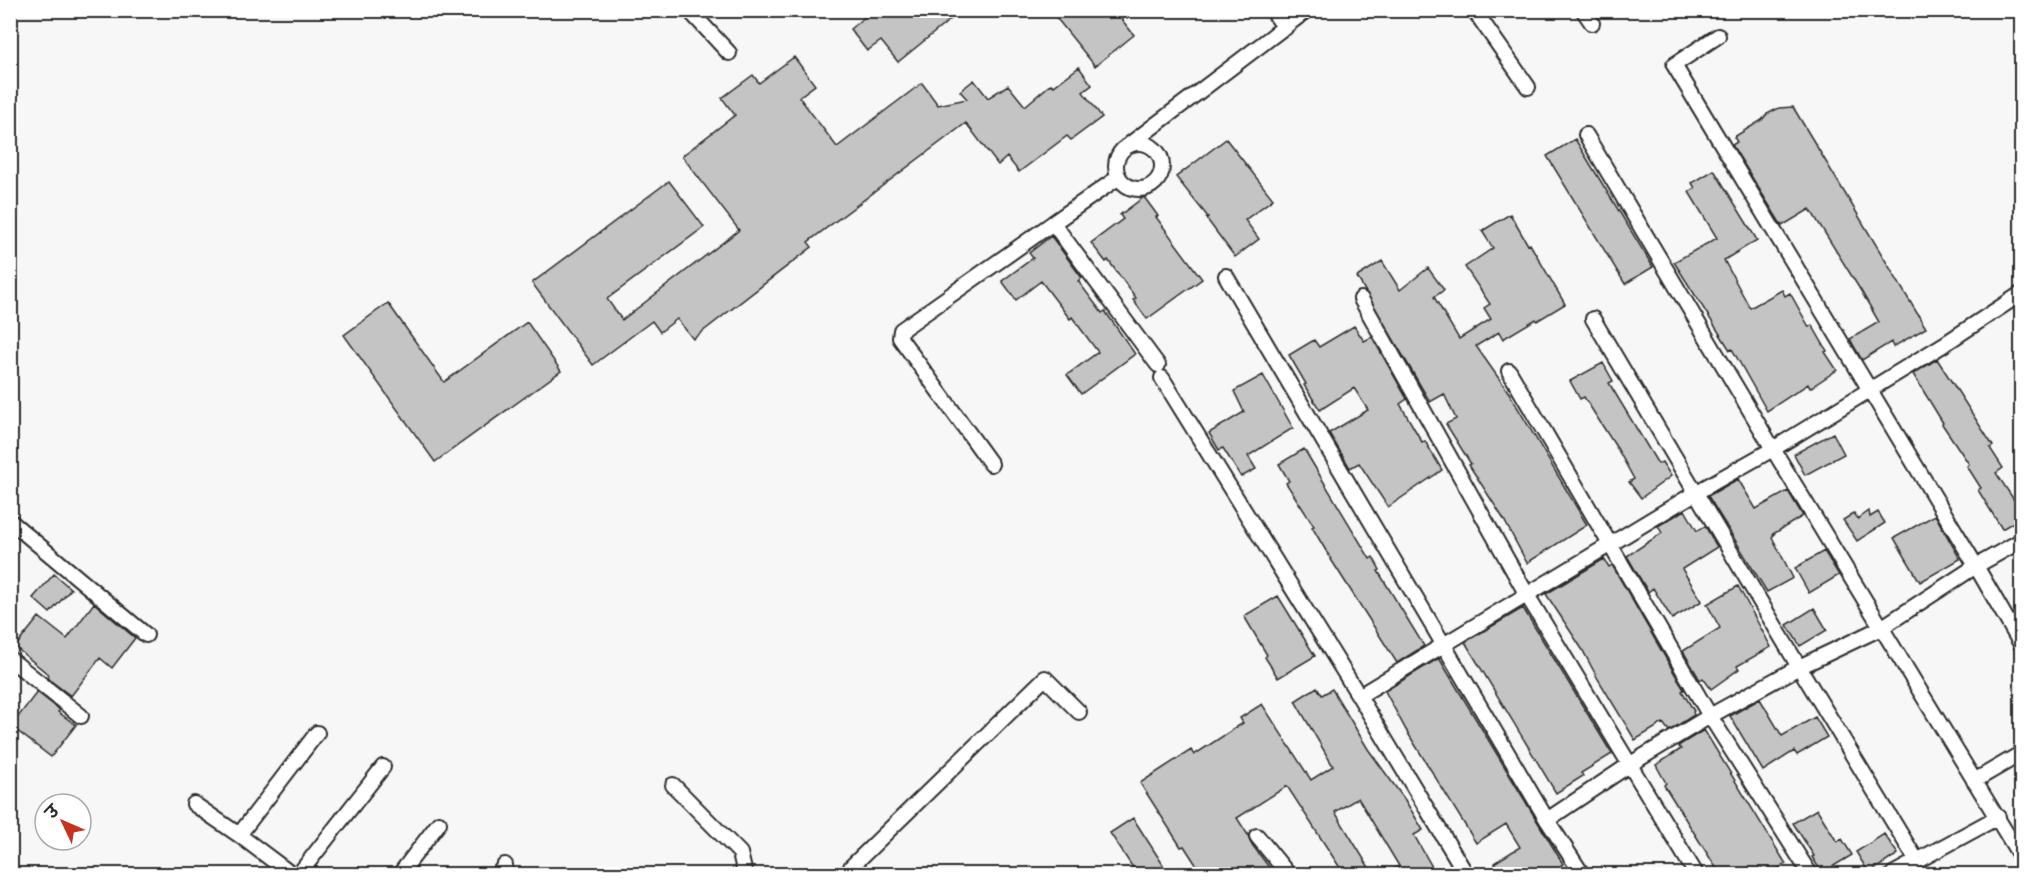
<svg xmlns="http://www.w3.org/2000/svg" width="2032" height="885" viewBox="0 0 2032 885" font-family="Itim,'Playpen Sans Deva',sans-serif">
<rect width="100%" height="100%" fill="#f7f7f7"/>
<filter id="ink" filterUnits="userSpaceOnUse"><feTurbulence type="fractalNoise" baseFrequency=".0167" numOctaves="2"/><feDisplacementMap in="SourceGraphic" scale="12" xChannelSelector="R" yChannelSelector="G"/><feConvolveMatrix kernelMatrix="1 2 1 2 8 2 1 2 1" color-interpolation-filters="sRGB"/></filter>
<g filter="url(#ink)">
<!-- building -->
<path fill="#c4c4c4" stroke="#2b2b2b" stroke-width="1.5" d="M873,10H962L898,62L881,41L867,51L850,29Z
M1050,10H1114L1134,35L1095,66Z
M794,57L815,85L799,97L837,147L922,83L938,105L967,99L960,91L974,80L988,98L1008,85L1025,106L1051,84L1054,86L1079,67L1092,85L1083,92L1102,117L1071,140L1067,136L1019,172L1007,157L998,165L966,123L808,242L812,247L693,339L677,319L660,332L652,321L593,365L532,283L669,181L704,227L607,299L622,320L739,230L682,156L735,115L722,98L753,75L759,83Z
M1793,107L1926,328L1893,347L1891,342L1862,360L1850,339L1879,322L1861,291L1810,209L1782,226L1732,145L1737,142L1734,137L1762,120L1767,114L1779,108Z
M1226,139L1273,199L1245,220L1259,239L1235,257L1206,218L1208,217L1176,177Z
M1575,139L1653,267L1625,284L1547,156Z
M1714,170L1757,240L1724,260L1750,308L1782,290L1785,296L1790,293L1809,327L1812,325L1827,351L1825,352L1837,370L1810,388L1808,384L1767,411L1732,349L1730,350L1674,262L1717,238L1689,192L1695,188L1692,183Z
M1144,197L1158,216L1156,217L1202,279L1147,319L1133,300L1136,298L1108,260L1106,262L1091,243L1123,219L1120,215Z
M1510,214L1528,245L1530,244L1565,304L1537,321L1536,319L1503,339L1499,332L1476,346L1509,393L1587,525L1527,563L1503,518L1469,465L1471,464L1446,424L1456,419L1444,394L1430,402L1357,277L1382,261L1400,290L1428,268L1444,290L1434,297L1459,339L1491,319L1484,308L1490,304L1465,267L1493,248L1482,231Z
M1051,236L1082,278L1078,281L1102,313L1105,311L1135,354L1081,394L1067,375L1098,352L1072,317L1070,319L1041,281L1016,300L1002,281L1033,258L1029,253Z
M388,303L444,382L527,322L561,371L435,462L344,335Z
M1354,326L1364,341L1372,337L1407,399L1400,404L1422,442L1425,441L1442,470L1388,507L1359,463L1350,468L1329,433L1368,410L1354,388L1320,410L1304,385L1306,384L1289,355L1314,340L1319,347Z
M1937,359L1993,446L1990,448L2003,468L1996,473L2022,512V517L2002,529L1978,490L1981,488L1967,466L1969,464L1942,424L1943,423L1913,374Z
M1603,363L1613,381L1609,383L1658,464L1662,462L1671,476L1641,498L1629,482L1634,479L1618,450L1584,397L1580,399L1570,381Z
M1263,375L1293,428L1248,456L1256,469L1241,477L1223,448L1219,450L1209,433L1244,412L1234,391Z
M1833,433L1844,454L1805,475L1794,454Z
M1304,449L1370,559L1373,557L1380,570L1378,571L1424,646L1397,663L1332,561L1312,527L1314,526L1286,483L1289,481L1279,464Z
M1738,479L1756,509L1788,491L1803,516L1773,534L1774,535L1772,537L1793,578L1767,592L1708,496Z
M1685,510L1697,531L1705,526L1717,547L1682,569L1702,601L1672,619L1653,588L1648,592L1627,556L1662,533L1658,526Z
M1869,511L1870,517L1878,512L1885,523L1857,541L1843,520L1854,513L1858,519Z
M1935,515L1960,559L1920,582L1894,538Z
M1824,551L1839,575L1809,593L1795,568Z
M1604,559L1609,567L1612,565L1684,690L1682,691L1694,711L1693,712L1694,715L1669,731L1663,723L1635,740L1598,679L1582,649L1546,594Z
M54,574L71,589L50,613L33,598Z
M1738,586L1771,647L1737,666L1739,669L1711,689L1703,678L1700,680L1683,651L1720,628L1707,604Z
M1278,596L1315,656L1278,678L1265,657L1267,655L1244,616Z
M94,603L135,638L112,668L100,658L71,696L47,678L49,675L15,647L39,617L67,639Z
M1523,608L1612,754L1581,773L1583,776L1556,793L1465,642Z
M1814,608L1827,630L1800,646L1787,625Z
M1439,658L1563,864L1561,865L1566,874H1501L1494,863L1520,847L1506,824L1476,843L1406,730L1385,691Z
M1317,687L1322,695L1332,689L1368,749L1405,800L1423,830L1414,835L1436,874H1384L1399,866L1358,798L1335,812L1373,874H1344L1287,786L1237,818L1248,835L1250,842L1274,874H1202L1184,846L1181,847L1140,783L1191,750L1194,755L1243,723L1240,718L1262,704L1311,780L1333,766L1295,701Z
M37,692L60,710L58,712L76,725L51,757L11,726Z
M1760,699L1782,736L1815,717L1827,737L1797,755L1794,751L1763,771L1730,716Z
M1704,730L1786,864L1768,874H1720L1664,785L1666,783L1656,765L1681,749L1678,746Z
M1817,809L1837,842L1842,839L1852,855L1822,873L1812,857L1814,856L1793,823Z
M1133,818L1169,874H1137L1110,833Z
M1884,834L1898,854L1869,873L1856,852Z"/>
<g fill="none" stroke-linecap="round" stroke-linejoin="round">
<!-- street casing -->
<g stroke="#2b2b2b" stroke-width="18">
<path id="street" d="M689,10L729,53
M1272,10L1285,28
M1474,10L1528,87
M1583,10L1592,23
M1718,36L1674,65L1976,566L2022,646
M1586,135L1773,449L2022,859
M1116 166a23 23 0 1 1 46 0a23 23 0 1 1-46 0Z
M1130,144L1307,10
M1119,177L1053,223L1158,365
M1226,276L1547,820L1582,874
M1361,299L1527,595L1696,874
M1593,319L1799,667L1917,861
M1509,371L1710,716L1810,874
M1162,378L1359,696L1466,874
M991,464L900,338L901,330L1053,223
M10,521L146,635
M10,659L81,716
M1359,696L1697,492L1773,449L1943,345L2022,293
M1974,781L2022,753
M673,785L740,853L745,874
M194,804L239,835L291,874
M1547,820L1629,765L1710,716L1799,667L1881,628L1976,566L2022,540
M239,835L317,733
M1257,836L1288,874
M299,874L383,767
M400,874L439,823
M498,874L505,865
M857,874L851,867L1045,678L1079,712
M1893,874L1998,817"/>
</g>
<!-- street -->
<use href="#street" stroke="#fff" stroke-width="14"/>
</g>
</g>
<!-- margin -->
<rect width="2032" height="885" fill="none" stroke="#fff" stroke-width="36"/>
<rect x="18" y="18" width="1996" height="849" fill="none" stroke="#2b2b2b" stroke-width="2" filter="url(#ink)"/>
<!-- north arrow -->
<g transform="translate(63 822) rotate(314)"><circle r="28" fill="#ffffff" stroke="#aaaaaa" stroke-width="1.5"/>
<path d="M0-4.5L10 22L0 15L-10 22Z" fill="#c8321e"/>
<text y="-9" font-size="16" font-weight="bold" text-anchor="middle" fill="#2b2b2b">उ</text>
</g>
</svg>
